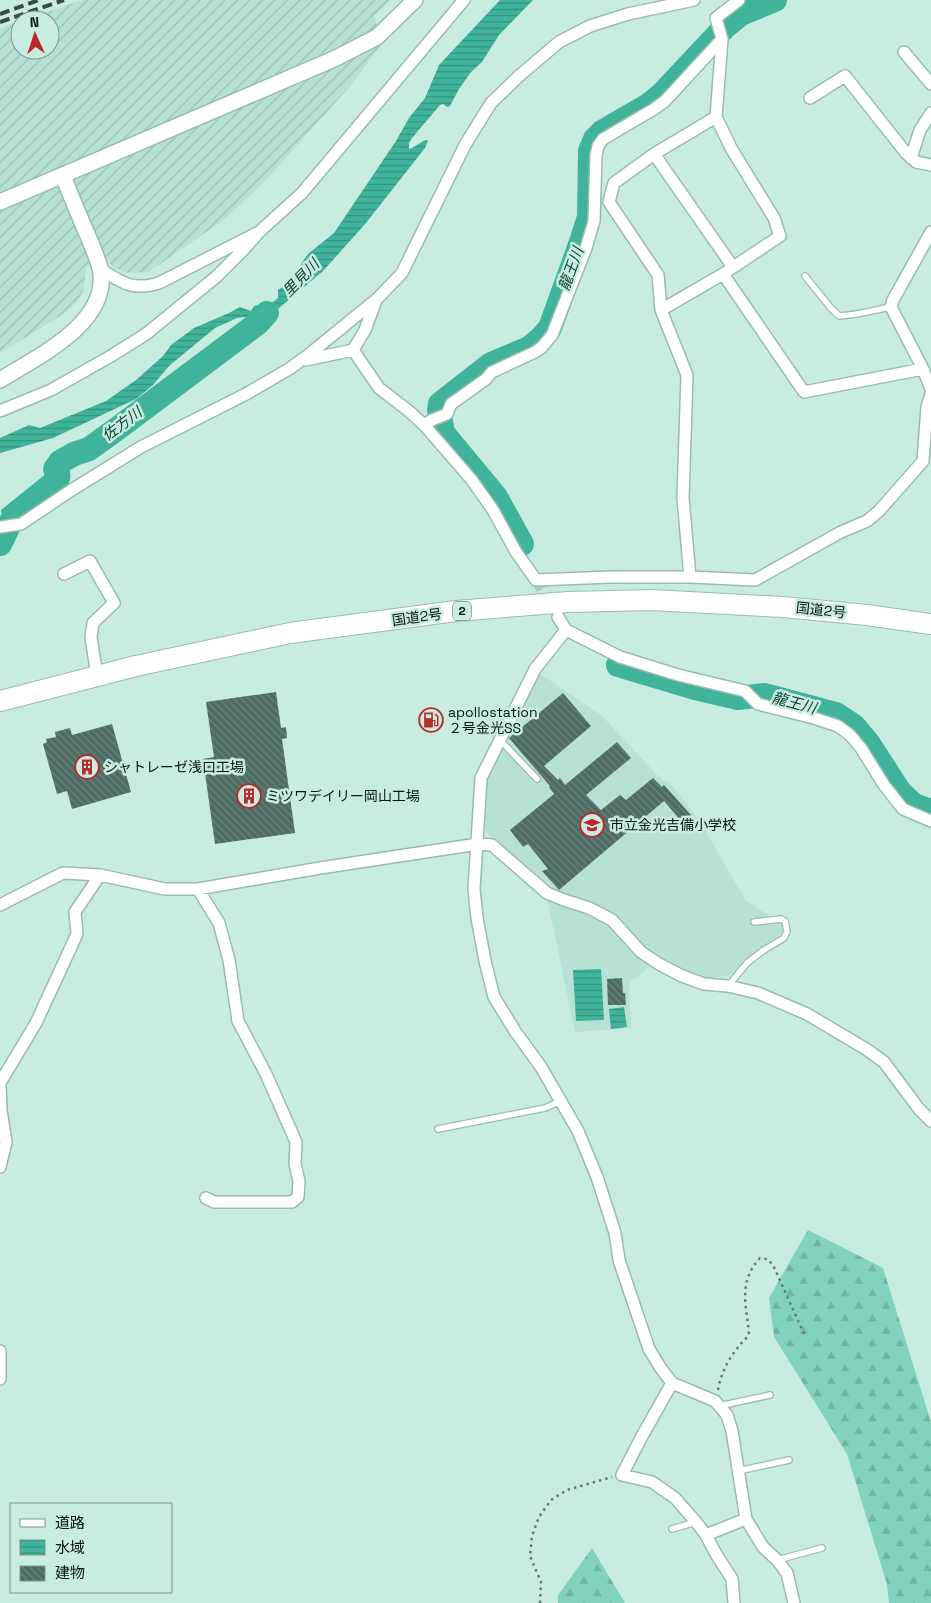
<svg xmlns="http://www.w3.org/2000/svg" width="931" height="1603" viewBox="0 0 931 1603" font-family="'Space Grotesk','Noto Sans JP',sans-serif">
<defs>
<pattern id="industrial-furrows" width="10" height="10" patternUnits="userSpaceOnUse" patternTransform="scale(1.25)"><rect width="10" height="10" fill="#b6e1d4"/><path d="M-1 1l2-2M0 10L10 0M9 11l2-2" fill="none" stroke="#9bc0b5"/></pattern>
<pattern id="forest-firs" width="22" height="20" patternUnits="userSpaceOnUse" patternTransform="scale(1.25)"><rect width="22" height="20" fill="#81d3bd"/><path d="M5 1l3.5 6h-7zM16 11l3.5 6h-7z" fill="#6eb4a1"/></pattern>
<pattern id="water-rules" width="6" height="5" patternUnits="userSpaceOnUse" patternTransform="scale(1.25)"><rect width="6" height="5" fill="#40b49a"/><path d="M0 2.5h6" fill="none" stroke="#34917c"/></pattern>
<pattern id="building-back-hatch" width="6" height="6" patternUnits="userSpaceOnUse" patternTransform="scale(1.25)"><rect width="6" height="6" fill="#4d6c63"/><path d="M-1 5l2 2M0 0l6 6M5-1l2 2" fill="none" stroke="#6c837c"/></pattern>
</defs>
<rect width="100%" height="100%" fill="#c9ece1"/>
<!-- built -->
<path fill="#b6e1d4" d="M539,673L601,715L660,778L671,784L699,820L746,901L770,916L772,923L779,922L782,926L784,932L753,953L740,966L728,976L706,979L687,973L639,945L626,927L607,910L551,891L491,839L485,829L481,814L486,781L495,754Z
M547,898L602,920L614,931L630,950L649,966L644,972L629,982L631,1028L575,1032Z"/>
<!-- industrial -->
<path fill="url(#industrial-furrows)" d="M82,0H391L374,16L382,44L352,84L266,180L225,219L149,272L128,273L115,268L105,259L86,267L84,290L77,302L65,313L0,353V28L20,21V50H50V20H24Z"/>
<!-- forest -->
<path fill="url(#forest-firs)" d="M808,1230L883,1268L931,1422V1603H889L887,1584L847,1454L774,1337L769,1298Z
M592,1548L625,1603H558V1595Z"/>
<!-- water -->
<path fill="url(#water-rules)" d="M500,0H533L499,35L482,62L471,72L459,89L450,106L447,107L443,104L440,105L412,138L409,143V149C416,147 420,142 426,140L428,141L425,148L366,223L323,271L259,325L257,321L247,317L237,318L215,328L169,366L153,385L136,399L53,438L0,453V438L29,425L40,428L106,401L136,380L163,356L171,345L194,328L229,313L240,307L251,311L254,306L273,302L278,298V290L287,284L308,254L334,233L396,141L409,118L425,98L439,65Z
M601,969L604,1020L576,1021L573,970Z
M624,1007L627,1027L611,1029L609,1009Z"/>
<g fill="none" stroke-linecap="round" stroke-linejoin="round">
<!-- stream -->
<path stroke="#40b49a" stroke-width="4" d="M3,511L55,469"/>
<!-- river -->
<path stroke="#40b49a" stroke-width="24" d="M0,544C6,534 9,521 17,513C26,504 71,483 55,469L60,462L74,454L89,449L114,431L258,323L267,313
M522,544L496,497L443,433L439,410L440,404L491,364L529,348L540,339L550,328L582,239L589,217L590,151L595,139L602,132L647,106L662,94L725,27L741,14L775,0
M618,665L695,688L738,698L765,695L836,714L854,726L869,744L900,792L914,805L931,811"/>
</g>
<!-- building -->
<path fill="url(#building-back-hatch)" d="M276,692L281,728L286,727L287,738L282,739L295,833L215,844L203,759L214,757L206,702Z
M563,693L591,726L544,766L558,780L560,778L565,785L617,742L631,758L586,795L601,810L620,795L626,800L653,778L662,787L664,785L691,815L682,822L664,801L559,890L542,871L548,869L528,844L523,847L510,830L554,794L549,787L550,786L509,738Z
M112,724L131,792L72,809L67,791L57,794L43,744L47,742L46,739L56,737L55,732L70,728L72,735Z
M622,978L623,993H625L626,1005H608L607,979Z"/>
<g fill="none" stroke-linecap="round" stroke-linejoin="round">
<!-- street-tunnel -->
<path stroke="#acccc2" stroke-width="11" stroke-dasharray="11 5.5" stroke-linecap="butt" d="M536,580L552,606"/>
<!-- lane casing -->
<g stroke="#9abbb1" stroke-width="8">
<path id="lane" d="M805,276L830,307L839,316C857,315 874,310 891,307
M500,740L537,779
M728,986L747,963L764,950L784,938L787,931L785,921L781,919L754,922
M438,1129L545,1108L561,1101
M719,1406L770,1395
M738,1471L789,1460
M672,1529L696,1522
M777,1560L822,1548"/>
</g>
<!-- street casing -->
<g stroke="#9abbb1" stroke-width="14">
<path id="street" d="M739,0L716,18L722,39L716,117L731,148L774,218L780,236L723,274L804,392L923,369
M904,52L931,84
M810,98L845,76L906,153L916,162L931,165
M716,117L654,154L733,267
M654,154L614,183L609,202L658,275L661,310L723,274
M911,158L920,130L931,113
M931,232L893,300L891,307L923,369L931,389
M100,269C123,283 132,291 159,283L257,233
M376,300L365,330L353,350L379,388L410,412L425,426L471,479L493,510L516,552L536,580L611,577H690L755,580L841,532L867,521L879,511L923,461L927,407L931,394
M661,310L687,375L683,498L690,577
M306,360L353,350
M0,411L51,390L111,356L146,334L216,277L244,249L259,232L302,193L464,0
M424,425L432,420L447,414L451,404L486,379L492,372L535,352L542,347L552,335L586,248L594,221L596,155L598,146L603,139L654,109L665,101L722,39
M0,527L21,524L70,491L141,447L246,394L289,369L307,356L377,299L402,273L465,145L491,103L519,76L559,42L590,26L628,14L694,0
M64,574L90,561L114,603L93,623L91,637L97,676
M558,617L566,630L620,657L678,675L745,691L758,704L814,718L838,726L850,735L861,748L884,785L903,809L931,821
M566,630L535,669L481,778L474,889L477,918L485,961L494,997L515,1031L541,1067L578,1131L597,1177L615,1233L619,1260L649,1349L660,1367L672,1383L715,1401L727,1415L732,1431L746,1519L763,1547L777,1560L787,1573L794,1603
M198,889L219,923L229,960L238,1021L266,1074L296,1142L295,1164L299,1181L298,1197L292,1202H214L206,1198
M0,905L63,873L100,875L165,889H198L320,868L478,844L492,845L547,893L564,900L589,908L612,920L641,952L659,964L682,976L704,984L728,986L758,993L807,1014L866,1049L884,1062L919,1109L931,1121
M0,1167L6,1142L1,1110L0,1083L36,1023L77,934L75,912L100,875
M0,1351V1379
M672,1383L641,1438L622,1475L652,1482L675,1498L696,1522L706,1535L716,1554L732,1579L734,1603
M706,1535L746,1519"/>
</g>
<!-- secondary casing -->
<g stroke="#9abbb1" stroke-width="18">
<path id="secondary" d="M0,202L334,59L377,37L415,0
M0,380C37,357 112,322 100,268C97,257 92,246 88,236C79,216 71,196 63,176"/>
</g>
<!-- highway casing -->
<g stroke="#9abbb1" stroke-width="22">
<path id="highway" d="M0,701L136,666L290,633L456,611L568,602L652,600L783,607L867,615L931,624"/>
</g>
<!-- path -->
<path stroke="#627a72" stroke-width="2.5" stroke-dasharray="2.5 4" stroke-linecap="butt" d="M718,1390C722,1368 733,1351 749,1335C747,1306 737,1283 760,1258L767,1259L773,1265L805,1336
M540,1603L541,1582L530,1556L532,1536L539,1517L551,1500L567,1490L612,1477"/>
<!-- lane -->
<use href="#lane" stroke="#fff" stroke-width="5.5"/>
<!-- street -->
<use href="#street" stroke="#fff" stroke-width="11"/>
<!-- secondary -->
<use href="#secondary" stroke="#fff" stroke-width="15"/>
<!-- highway -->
<use href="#highway" stroke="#fff" stroke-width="20"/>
<!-- rail -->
<path stroke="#394b46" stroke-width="4" stroke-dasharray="10 5" stroke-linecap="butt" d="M0,14L39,0
M0,22L64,0"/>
</g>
<!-- icons -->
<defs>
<g id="fuel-ring" transform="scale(1.25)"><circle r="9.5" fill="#c9ece1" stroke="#b9292d" stroke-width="1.5"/><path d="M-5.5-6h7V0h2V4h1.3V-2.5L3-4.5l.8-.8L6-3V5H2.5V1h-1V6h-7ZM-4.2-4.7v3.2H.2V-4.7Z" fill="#b9292d"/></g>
<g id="building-ring" transform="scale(1.25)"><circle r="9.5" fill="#c9ece1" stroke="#b9292d" stroke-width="1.5"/><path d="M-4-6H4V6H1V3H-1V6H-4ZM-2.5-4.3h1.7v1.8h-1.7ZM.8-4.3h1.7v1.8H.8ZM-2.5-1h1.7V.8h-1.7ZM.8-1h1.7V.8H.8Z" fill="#b9292d"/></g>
<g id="school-ring" transform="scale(1.25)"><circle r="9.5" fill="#c9ece1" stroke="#b9292d" stroke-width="1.5"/><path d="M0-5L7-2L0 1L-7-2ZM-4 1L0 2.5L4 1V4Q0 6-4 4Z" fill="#b9292d"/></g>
</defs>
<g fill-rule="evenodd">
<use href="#fuel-ring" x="431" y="720"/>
<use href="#building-ring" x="87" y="767"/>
<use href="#building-ring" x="249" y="796"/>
<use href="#school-ring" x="592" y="825"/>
</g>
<g text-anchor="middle" stroke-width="5" stroke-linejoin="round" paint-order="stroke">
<!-- shield labels -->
<rect fill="#c9ece1" stroke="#435650" stroke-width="1" x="453" y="601.5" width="18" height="19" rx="4"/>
<g font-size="12" font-weight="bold" fill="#091612">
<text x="462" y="615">2</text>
</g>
<!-- street labels -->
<g font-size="14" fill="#091612" stroke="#c9ece1">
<text transform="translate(821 610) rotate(6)" y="5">国道2号</text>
<text transform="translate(417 617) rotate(-8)" y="5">国道2号</text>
</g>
<!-- poi labels -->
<g font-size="14" fill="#091612" stroke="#c9ece1" text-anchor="start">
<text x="448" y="717">apollostation<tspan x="448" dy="16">２号金光SS</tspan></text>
<text x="104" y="772">シャトレーゼ浅口工場</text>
<text x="266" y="801">ミツワデイリー岡山工場</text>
<text x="610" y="830">市立金光吉備小学校</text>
</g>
<!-- water labels -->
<g font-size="15" font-style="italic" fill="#0d4035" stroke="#c9ece1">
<text transform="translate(571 269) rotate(-70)" y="5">龍王川</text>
<text transform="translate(301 278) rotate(-46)" y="5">里見川</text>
<text transform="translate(122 424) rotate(-37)" y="5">佐方川</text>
<text transform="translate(794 703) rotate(15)" y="5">龍王川</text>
</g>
</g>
<!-- legend -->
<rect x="10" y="1503" width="162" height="90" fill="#c9ece1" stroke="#7c968e"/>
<rect x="20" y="1519" width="25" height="8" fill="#ffffff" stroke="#7c968e"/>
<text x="55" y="1528" font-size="15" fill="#091612">道路</text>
<rect x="20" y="1540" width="25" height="15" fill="url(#water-rules)" stroke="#7c968e"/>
<text x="55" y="1553" font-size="15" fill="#091612">水域</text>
<rect x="20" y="1566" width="25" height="15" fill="url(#building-back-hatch)" stroke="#7c968e"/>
<text x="55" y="1578" font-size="15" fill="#091612">建物</text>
<!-- north arrow -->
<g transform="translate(35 35) rotate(357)"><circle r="24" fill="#c9ece1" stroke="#7c968e"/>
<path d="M0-4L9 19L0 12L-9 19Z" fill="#b9292d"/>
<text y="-8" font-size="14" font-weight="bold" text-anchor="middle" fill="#091612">N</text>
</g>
</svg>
